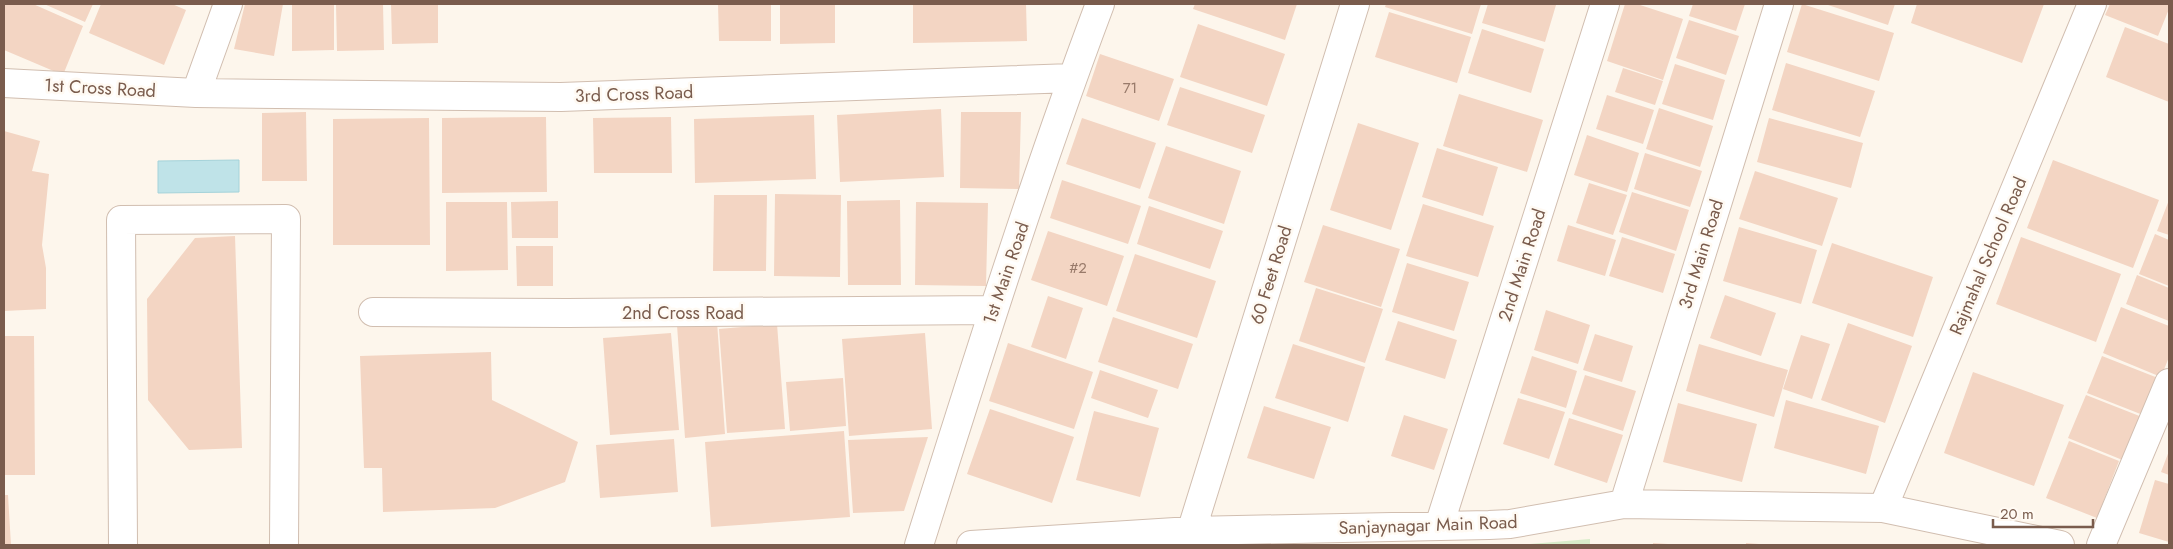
<svg xmlns="http://www.w3.org/2000/svg" width="2173" height="549" viewBox="0 0 2173 549" font-family="Jost,sans-serif">
<rect width="100%" height="100%" fill="#fdf6ec"/>
<!-- green -->
<path fill="#d8ecc9" d="M1590,539V545H1519Z"/>
<!-- water -->
<path fill="#bfe3e8" stroke="#a5d3da" d="M239,160V192L158,193V161Z"/>
<!-- building -->
<path fill="#f3d5c3" d="M4,4H33L83,26L63,75L4,50Z
M44,4H93L85,22Z
M101,4H172L186,10L164,65L89,33Z
M245,4H283L274,56L234,49Z
M292,4H334V50L292,51Z
M336,4H383L384,50L337,51Z
M391,4H438V43L392,44Z
M718,4H771V41H719Z
M780,4H835V43L780,44Z
M913,4H1026L1027,41L913,43Z
M1195,4H1297L1285,40L1193,9Z
M1386,4H1481L1472,34L1385,7Z
M1488,4L1556,5L1545,42L1482,23Z
M1625,4H1637L1683,19L1663,80L1607,61Z
M1693,4H1745L1736,31L1689,16Z
M1802,4L1894,33L1879,81L1787,52Z
M1825,4H1895L1888,25Z
M1917,4H2044L2022,63L1911,23Z
M2110,4H2169V9L2158,36L2105,15Z
M1389,12L1471,37L1457,83L1375,57Z
M1689,20L1739,36L1726,75L1676,58Z
M1198,24L1285,54L1267,106L1180,77Z
M2125,27L2169,44V102L2106,77Z
M1482,29L1544,49L1531,93L1468,73Z
M1100,54L1174,79L1159,121L1086,96Z
M1786,63L1875,91L1860,137L1772,110Z
M1675,64L1725,80L1713,120L1662,104Z
M1623,68L1663,81L1655,105L1615,92Z
M1180,87L1265,115L1252,153L1167,125Z
M1459,94L1543,120L1527,172L1443,146Z
M1607,95L1654,110L1643,144L1596,129Z
M1659,108L1713,126L1700,167L1646,149Z
M941,109L944,177L840,182L837,115Z
M306,112L307,181H262V113Z
M961,112H1021L1019,189L960,188Z
M814,115L816,179L695,183L694,119Z
M546,117L547,192L442,193V118Z
M671,117L672,173H594L593,118Z
M429,118L430,245H333V119Z
M1082,118L1156,143L1140,189L1066,164Z
M1769,118L1863,143L1851,188L1757,162Z
M1358,123L1419,143L1391,230L1330,210Z
M4,131L40,141L32,171L49,174L42,245L46,268V309L4,311Z
M1587,135L1639,153L1627,192L1574,175Z
M1166,146L1241,171L1224,224L1148,198Z
M1437,148L1498,167L1483,216L1422,197Z
M1645,153L1702,171L1690,207L1634,189Z
M2053,160L2159,200L2133,268L2027,228Z
M1755,171L1838,198L1822,246L1739,219Z
M1062,180L1141,206L1128,244L1050,218Z
M1589,183L1627,195L1613,235L1576,223Z
M1632,192L1689,210L1676,251L1619,232Z
M775,194L841,195L840,277L774,276Z
M714,195H767L766,271H713Z
M900,200L901,285H848L847,201Z
M2169,200V235L2157,231Z
M558,201V238H512L511,202Z
M446,202H507L508,270L446,271Z
M916,202L988,203L986,286L915,285Z
M1423,204L1494,226L1478,277L1406,256Z
M1149,206L1223,231L1210,269L1137,244Z
M1323,225L1400,249L1381,307L1304,282Z
M1568,225L1616,240L1605,276L1557,261Z
M1739,227L1817,250L1801,304L1723,281Z
M1048,231L1124,256L1107,306L1031,280Z
M2155,234L2169,240V286L2139,274Z
M235,236L242,448L189,450L148,400L147,299L195,238Z
M1622,237L1675,254L1663,293L1609,276Z
M2021,237L2121,274L2096,342L1996,304Z
M1832,243L1933,277L1913,337L1812,303Z
M516,246H553V286H517Z
M1135,254L1216,281L1197,338L1116,311Z
M1407,263L1469,282L1454,331L1392,312Z
M2137,275L2169,288V321L2126,304Z
M1316,288L1383,309L1365,363L1299,341Z
M1725,295L1776,313L1761,356L1710,338Z
M1048,296L1083,308L1066,359L1031,347Z
M2121,307L2169,326V357L2161,377L2103,353Z
M1546,310L1590,325L1578,364L1534,350Z
M1113,317L1193,344L1178,389L1098,362Z
M1398,321L1457,340L1445,379L1385,360Z
M717,322L725,434L685,438L677,325Z
M1848,323L1912,346L1885,423L1821,400Z
M777,324L785,429L727,433L719,329Z
M671,333L679,430L610,435L603,338Z
M925,333L932,429L849,436L842,339Z
M1595,334L1633,346L1622,382L1583,370Z
M1801,335L1830,344L1812,399L1783,389Z
M4,336H34L35,475H4Z
M1008,343L1093,372L1074,429L989,401Z
M1293,344L1365,367L1348,422L1275,398Z
M1699,344L1788,370L1774,417L1686,391Z
M491,352L492,400L578,442L565,482L495,508L383,512L382,468H364L360,356Z
M1532,356L1577,371L1566,408L1520,393Z
M2102,356L2158,378L2143,415L2087,393Z
M1100,370L1158,390L1148,418L1091,398Z
M1973,372L2064,405L2034,486L1944,453Z
M1585,375L1636,391L1623,431L1572,414Z
M843,378L846,426L790,431L786,382Z
M2086,395L2142,417L2125,461L2068,438Z
M1518,398L1565,412L1549,459L1503,444Z
M1786,400L1879,426L1866,474L1774,448Z
M1678,403L1757,424L1742,482L1663,462Z
M1264,406L1331,427L1314,479L1247,458Z
M990,409L1074,437L1052,503L967,474Z
M1094,411L1159,428L1140,497L1076,480Z
M1404,415L1448,429L1434,470L1391,456Z
M1569,418L1623,435L1607,483L1554,465Z
M844,431L850,517L711,527L705,442Z
M928,437L904,511L853,513L848,440Z
M674,439L678,492L600,498L596,445Z
M2069,441L2119,461L2097,518L2046,498Z
M2169,451V475L2161,472Z
M2155,480L2169,484V542L2139,533Z
M4,495H8L11,545H4Z
M1653,543L1668,544V545H1653Z
M1746,543L1759,544V545H1746Z"/>
<g fill="none" stroke-linecap="round" stroke-linejoin="round">
<!-- minor casing -->
<g stroke="#d1beb0" stroke-width="30">
<path id="minor" d="M4,83L196,93L561,97L1072,78
M196,93L228,4
M373,312L567,313L993,310
M1624,504L1779,4
M1883,508L2092,4
M1439,526L1605,4
M123,545L121,220L286,219L284,545
M919,545C976,364 1033,182 1100,4
M971,545L1191,531L1489,525L1510,524L1624,504L1883,508L2060,545
M1187,545L1355,4
M2101,545L2169,383"/>
</g>
<!-- minor -->
<use href="#minor" stroke="#fff" stroke-width="28"/>
</g>
<g text-anchor="middle" stroke-width="5" stroke-linejoin="round" paint-order="stroke">
<!-- number labels -->
<g font-size="15" fill="#987a6a">
<text x="1130" y="93">71</text>
<text x="1078" y="273">#2</text>
</g>
<!-- street labels -->
<g font-size="18" fill="#7a5c4d" stroke="#fffaf3">
<text transform="translate(100 88) rotate(3)" y="6">1st Cross Road</text>
<text transform="translate(634 94) rotate(-2)" y="6">3rd Cross Road</text>
<text transform="translate(1701 254) rotate(-73)" y="6">3rd Main Road</text>
<text transform="translate(1988 256) rotate(-67)" y="6">Rajmahal School Road</text>
<text transform="translate(1522 265) rotate(-72)" y="6">2nd Main Road</text>
<text transform="translate(1006 273) rotate(-71)" y="6">1st Main Road</text>
<text transform="translate(1271 275) rotate(-73)" y="6">60 Feet Road</text>
<text x="683" y="319">2nd Cross Road</text>
<text transform="translate(1428 525) rotate(-2)" y="6">Sanjaynagar Main Road</text>
</g>
</g>
<!-- border -->
<rect width="2173" height="549" fill="none" stroke="#7a5c4d" stroke-width="10"/>
<!-- scale -->
<path d="M1993 519v8h100v-8" fill="none" stroke="#7a5c4d" stroke-width="2.5"/>
<text x="2000" y="519" font-size="15" fill="#7a5c4d" stroke="#fffaf3" stroke-width="4" paint-order="stroke">20 m</text>
</svg>
